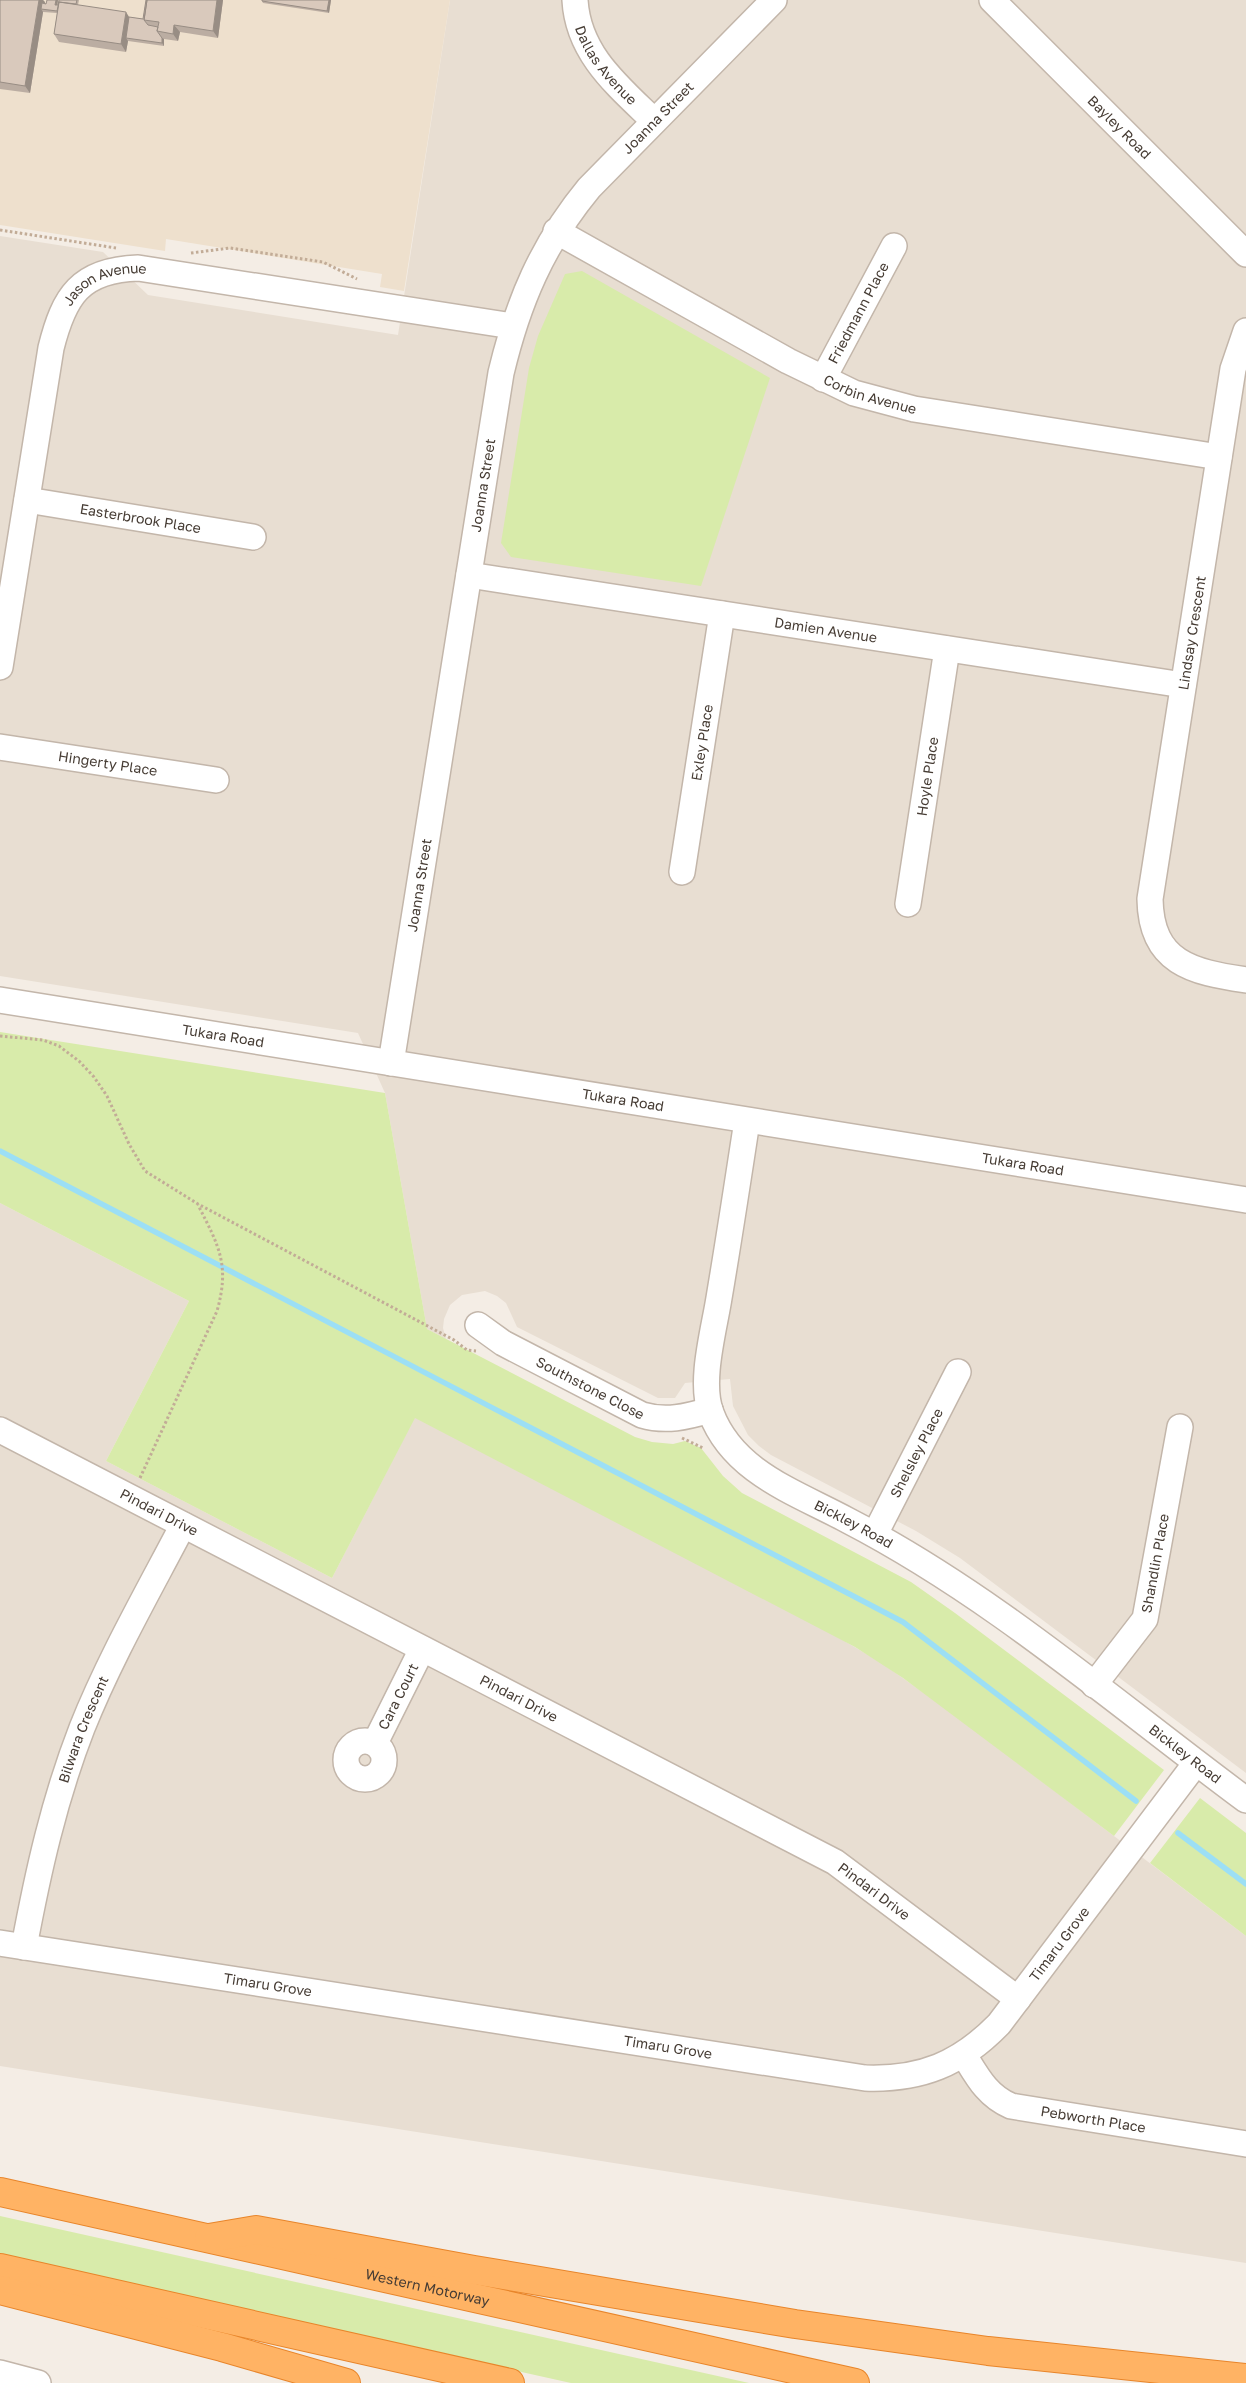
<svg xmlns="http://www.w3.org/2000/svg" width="1246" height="2383" viewBox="0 0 1246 2383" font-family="'Golos Text',sans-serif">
<rect width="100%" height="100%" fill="#f4ede5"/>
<!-- residential -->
<path fill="#e8ded2" d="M450,0H1246V1773L960,1558L916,1531L771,1455L759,1446L748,1435L733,1406L730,1379L685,1383L675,1398H658L517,1327L506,1303L497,1296L485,1291L462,1295L450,1305L444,1319L443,1328L446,1339L427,1329L385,1093L358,1033L0,976V236L103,252L148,295L398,335Z
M0,1203L189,1301L106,1461L332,1578L415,1417L817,1625L880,1662L941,1705L1246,1936V2263L0,2066Z"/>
<!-- education -->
<path fill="#eee0cd" d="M0,0H450L404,291L380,287L382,274L166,239L165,251L0,225Z"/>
<!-- green -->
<path fill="#d8ebaa" d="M582,271L770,378L701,586L511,557L501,543L529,368L538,336L565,274Z
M0,1032L385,1093L427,1329L635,1437L652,1442L673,1444L685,1441L701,1448L723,1476L742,1493L911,1582L955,1613L1164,1770L1114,1836L903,1678L855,1647L415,1418L332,1578L106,1461L189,1301L0,1203Z
M1200,1798L1246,1833V1936L1150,1863Z
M0,2216L749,2383H571L0,2255Z"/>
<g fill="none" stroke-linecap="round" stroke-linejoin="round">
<!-- stream -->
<path stroke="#9cdff5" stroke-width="5.5" d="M0,1151L903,1622L1136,1801
M1178,1833L1246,1884"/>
<!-- minor casing -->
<g stroke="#c3b6aa" stroke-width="28">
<g id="minor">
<path id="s1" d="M575,0C578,54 618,86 654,121"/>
<path id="s2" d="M992,0L1246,254"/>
<path id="s3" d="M556,231L788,361L854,393L914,409L1219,457"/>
<path d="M1246,331L1233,369L1150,899C1151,963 1192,972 1246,980"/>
<path id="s4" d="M823,379L894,246"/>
<path id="s5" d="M27,500L253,537"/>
<path id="s6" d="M469,575L1183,685"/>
<path id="s7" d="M0,667L51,348C64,296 80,270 138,268L512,326"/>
<path id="s8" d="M0,747L216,780"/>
<path id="s9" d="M682,872L722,614"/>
<path id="s10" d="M908,904L947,649"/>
<path id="s11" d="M0,1000L1246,1200"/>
<path id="s12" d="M391,1063L501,373C518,302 542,245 589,188L774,0"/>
<path id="s13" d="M747,1121C738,1180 729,1239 719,1298C714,1330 699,1382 711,1413C733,1472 795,1492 847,1520C992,1595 1115,1703 1246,1800"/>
<path id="s14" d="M478,1325L503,1343L642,1415C666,1422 686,1417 710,1410"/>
<path id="s15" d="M0,1430L835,1862L1018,1999"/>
<path id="s16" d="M875,1534L958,1372"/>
<path id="s17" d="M1094,1685L1145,1619L1180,1427"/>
<circle cx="365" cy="1760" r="19"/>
<path id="s18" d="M375,1743L422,1649"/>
<path id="s19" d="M0,1943L865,2078C921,2080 960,2064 999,2024L1196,1763"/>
<path id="s20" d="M24,1947C38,1872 54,1800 82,1728C110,1658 148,1592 183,1525"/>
<path id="s21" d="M964,2055C977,2076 987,2096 1011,2106L1246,2144"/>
<path d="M0,2373L38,2383"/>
</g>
</g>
<!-- highway casing -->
<g stroke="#e8852a" stroke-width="30">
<g id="highway">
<path id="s22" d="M0,2192L855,2383"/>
<path d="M209,2238L256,2230L474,2270L795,2324L988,2351L1246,2378"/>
<path d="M0,2268L510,2383"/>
<path d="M0,2290L222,2347L346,2383"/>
</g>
</g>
<!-- path -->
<path stroke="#c2ac97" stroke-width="3" stroke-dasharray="2.5 2.5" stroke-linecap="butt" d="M0,230L116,248
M191,253L230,248L323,262L357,279
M0,1036L43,1040L59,1046L79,1061L94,1077L107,1096L129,1144L145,1171L198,1204L454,1340L467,1350L476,1351
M682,1438L703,1448
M140,1478L217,1311C230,1265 219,1246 198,1205"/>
<!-- minor -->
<use href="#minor" stroke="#fff" stroke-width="25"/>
<!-- highway -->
<use href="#highway" stroke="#ffb364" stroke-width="28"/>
</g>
<!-- wall -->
<path fill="#bbada2" d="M0,0H43L45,3L46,4L58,0L57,5H58L59,0H79L78,5L129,17L143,19L146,0H223L218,38L180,32L178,41L164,39V46L128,41L126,52L59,42L54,34L57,13L43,12L30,93L0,89Z
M331,0L329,13L263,3L262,1Z"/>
<!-- shaded-wall -->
<path fill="#988d84" d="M39,0H43L45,2L44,9H41L43,12L30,93L25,86Z
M56,0H58L57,8L55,5Z
M217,0H223L218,38L213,31Z
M329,0H331L329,13L327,11Z
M126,12L131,20L126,38L128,41L126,52L121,44Z
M174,25L180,32L178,41L173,34Z
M162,38L164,39V46L162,43Z"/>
<!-- building -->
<path fill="#d9c9bc" stroke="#988d84" d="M0,0H39L25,86L0,82Z
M47,0H56L55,5H58L59,0H77L76,4L59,2L57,11L41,9L42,3L46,4Z
M146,0H147L144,20L148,25L158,27L157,31L162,38V43L126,38L129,17L143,19Z
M147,0H217L213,31L174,25L173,34L157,31L159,22L144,20Z
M262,0H329L327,11L262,1Z
M59,2L126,12L121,44L54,34Z"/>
<g text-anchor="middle" stroke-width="4" stroke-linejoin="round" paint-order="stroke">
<!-- street labels -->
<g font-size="14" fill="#463c34" stroke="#fff">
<text dy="5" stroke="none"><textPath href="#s1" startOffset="74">Dallas Avenue</textPath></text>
<text dy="5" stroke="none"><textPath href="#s12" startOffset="1004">Joanna Street</textPath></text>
<text dy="5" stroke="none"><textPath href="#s2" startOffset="180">Bayley Road</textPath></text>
<text dy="5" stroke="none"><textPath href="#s7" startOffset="416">Jason Avenue</textPath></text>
<text dy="5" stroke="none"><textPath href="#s4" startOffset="75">Friedmann Place</textPath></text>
<text dy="5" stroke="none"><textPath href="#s3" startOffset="355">Corbin Avenue</textPath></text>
<text dy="5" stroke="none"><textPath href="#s12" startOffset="585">Joanna Street</textPath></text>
<text dy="5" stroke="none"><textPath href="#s5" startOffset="115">Easterbrook Place</textPath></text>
<text dy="5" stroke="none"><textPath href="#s6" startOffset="361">Damien Avenue</textPath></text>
<text transform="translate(1192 633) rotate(-81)" y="5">Lindsay Crescent</text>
<text dy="5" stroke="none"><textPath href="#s9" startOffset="131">Exley Place</textPath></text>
<text dy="5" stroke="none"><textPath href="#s8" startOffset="109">Hingerty Place</textPath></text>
<text dy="5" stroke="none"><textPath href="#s10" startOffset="129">Hoyle Place</textPath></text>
<text dy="5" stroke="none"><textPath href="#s12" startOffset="180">Joanna Street</textPath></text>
<text dy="5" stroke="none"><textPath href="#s11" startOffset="226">Tukara Road</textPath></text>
<text dy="5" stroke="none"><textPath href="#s11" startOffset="631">Tukara Road</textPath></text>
<text dy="5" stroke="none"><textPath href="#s11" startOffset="1036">Tukara Road</textPath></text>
<text dy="5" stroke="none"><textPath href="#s14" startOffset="129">Southstone Close</textPath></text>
<text dy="5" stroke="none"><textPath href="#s16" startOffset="91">Shelsley Place</textPath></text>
<text dy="5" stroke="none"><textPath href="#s15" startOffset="179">Pindari Drive</textPath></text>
<text dy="5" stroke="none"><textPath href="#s13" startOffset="481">Bickley Road</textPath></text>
<text dy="5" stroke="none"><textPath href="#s17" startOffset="140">Shandlin Place</textPath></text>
<text dy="5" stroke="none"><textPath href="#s18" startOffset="52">Cara Court</textPath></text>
<text dy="5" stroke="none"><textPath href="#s15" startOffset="584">Pindari Drive</textPath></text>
<text dy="5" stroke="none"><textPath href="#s20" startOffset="226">Bilwara Crescent</textPath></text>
<text dy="5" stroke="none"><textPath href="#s13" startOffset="885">Bickley Road</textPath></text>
<text dy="5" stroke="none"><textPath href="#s15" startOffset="989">Pindari Drive</textPath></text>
<text dy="5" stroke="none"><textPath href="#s19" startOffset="1125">Timaru Grove</textPath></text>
<text dy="5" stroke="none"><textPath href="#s19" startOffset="271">Timaru Grove</textPath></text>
<text dy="5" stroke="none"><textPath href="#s19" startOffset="676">Timaru Grove</textPath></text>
<text dy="5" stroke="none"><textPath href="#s21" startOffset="154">Pebworth Place</textPath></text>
<text dy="5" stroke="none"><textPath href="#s22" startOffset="438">Western Motorway</textPath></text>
</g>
</g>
</svg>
